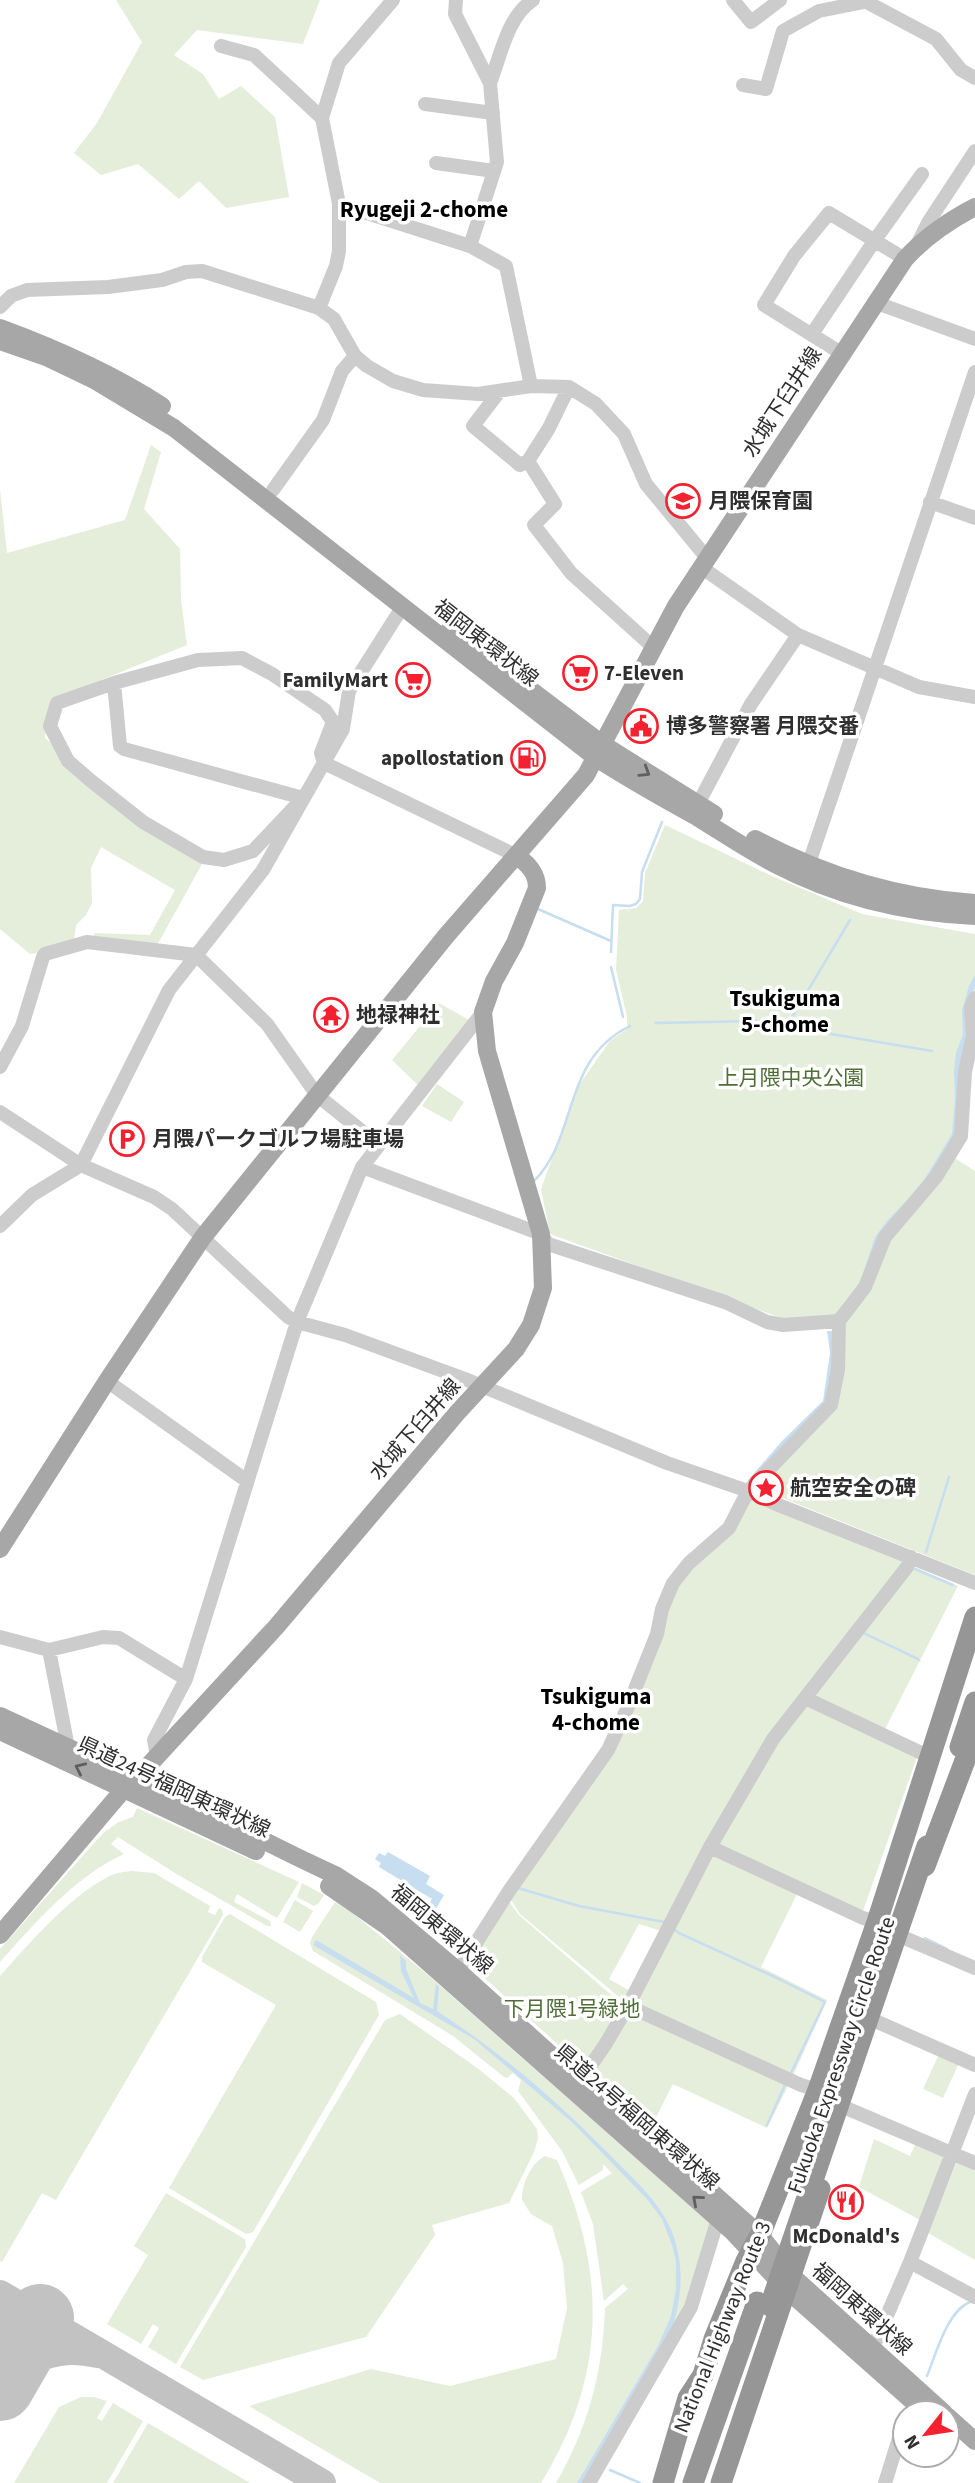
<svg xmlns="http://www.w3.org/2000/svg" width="975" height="2483" viewBox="0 0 975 2483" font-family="'Source Sans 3','Noto Sans JP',sans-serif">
<rect width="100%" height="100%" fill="#fff"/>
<!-- green -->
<path fill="#e5eddb" d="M116,0H320L303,44L197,30L174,55L203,74L219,99L241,86L275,117L289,197L226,208L199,181L179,199L138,164L101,175L74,153L97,123L142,42Z
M151,445L161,452L144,509L180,549L181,600L187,645L57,698L47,717L45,738L202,864L156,947L92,940L95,933L150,935L175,890L101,847L91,868L92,903L86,915L76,925L74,939L56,950L30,954L0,929V490L7,553L125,520Z
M665,825L772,876L862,914L975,934V991L958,1136L912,1203L864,1287L837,1320L784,1319L550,1234L541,1189L579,1085L610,1041L627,1029V1017L616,970L619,910L636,908L643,901L645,873Z
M439,1003L469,1020L420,1087L392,1060Z
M437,1084L464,1102L451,1122L422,1106Z
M953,1157L975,1171V1575L760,1489L781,1461L832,1411L841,1331L852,1311L867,1296L888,1243Z
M747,1499L902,1560V1565L769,1738L661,1931L639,1924L609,1979L630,1991L625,2002L520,1914L508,1895L598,1771L669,1596Z
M914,1567L958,1586L884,1731L815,1699L814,1694Z
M804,1705L918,1754L862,1914L717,1844L777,1740Z
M137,1808L299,1882L277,1918L237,1894L234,1902L270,1921L271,1926H267L175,1873L118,1837L111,1844L124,1854C73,1878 37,1921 0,1962V1949L103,1833L119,1822L133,1817Z
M715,1853L798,1892L761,1967L827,2000L793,2076L635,2004Z
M132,1871L154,1873L210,1906L208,1912L215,1915L219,1908L222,1910L223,1915L56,2200L42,2193L2,2262L0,2261V1976C27,1946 70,1896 106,1878C114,1873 123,1872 132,1871Z
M302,1883L324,1895L319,1903L314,1906L297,1897Z
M295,1900L313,1911L300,1932L283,1922Z
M335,1902L351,1912L428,1975L712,2225L684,2313L583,2483H556C588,2428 603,2371 605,2308L628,2289L623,2284L604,2301L593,2224L581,2192L612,2173L603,2164V2170L579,2185L562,2151L518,2091L521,2080L513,2073L507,2078L504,2077L453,2036L313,1951L310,1943L312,1937Z
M504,1902L510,1903L519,1915L624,2006L584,2068L468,1963Z
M230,1914L376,2002L379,2015L253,2232L246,2234L169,2188L276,2005L202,1962V1957L225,1917Z
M633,2011L789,2084L767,2128L673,2084L651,2127L592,2075Z
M400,2014L476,2067L514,2098L537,2129L538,2138L534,2152L509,2203L432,2225L435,2235L366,2337L203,2380L180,2367L385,2020Z
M939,2054L959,2063L943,2098L923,2089Z
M874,2139L910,2156L916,2143L947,2157L920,2220L859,2187Z
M545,2156L557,2160C607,2273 607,2376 541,2483H380L249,2406L371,2369L450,2386L556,2359L567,2308L563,2263L552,2226L531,2214L522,2200C522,2184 530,2164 545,2156Z
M958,2159L975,2166V2260L928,2233Z
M166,2193L245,2239L246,2247L176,2364L148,2347L159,2328L153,2324L141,2344L107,2324L148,2255L134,2246Z
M81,2397H94L107,2401L97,2418L102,2421L113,2403L143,2421L107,2483H14L59,2407Z
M148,2423L250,2483H113Z"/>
<!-- water -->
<path fill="#c6deef" d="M975,975V987L968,1001L967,1033L957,1135L911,1202L862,1288L836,1318L834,1315L859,1286L875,1237L887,1221L908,1199L924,1180L952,1134L955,1099L954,1071L956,1053L963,1034L962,1010L969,986Z
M827,1331H832L835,1354L829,1398L751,1483L748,1480L782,1441L823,1401L830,1353Z
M862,1631L919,1658L921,1662L861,1633Z
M388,1852L430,1876L426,1884L444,1895L429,1921L422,1917L432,1899L379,1867L381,1863L375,1859L379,1853L385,1856Z
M316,1940L414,1998L401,1971L400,1955L406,1961V1969L420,2003L433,2009L436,1984L439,1987L437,2011C503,2054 557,2101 613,2158C635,2181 660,2202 672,2232C685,2266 682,2299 671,2332L583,2483H577L658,2346L671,2316L676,2289V2261L672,2245L662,2219L647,2199L573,2123L474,2039L313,1945Z"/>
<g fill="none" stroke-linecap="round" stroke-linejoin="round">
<!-- stream -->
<path stroke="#c6deef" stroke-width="2.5" d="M538,909L611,941
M611,952L613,905L630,906L636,904L640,899L642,872L662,822
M611,967L623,1017
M772,1022L789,1024
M656,1023L756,1021
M788,1024L850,920
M819,1032L932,1051
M534,1181C579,1136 561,1060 630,1026
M926,1552L949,1477
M915,1569L953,1585
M518,1888L579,1906L664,1922
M672,1928L679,1933L779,1979L825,2002L791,2073
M925,1938L947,1949
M767,2125L785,2085
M927,2376C936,2354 947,2311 970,2302
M610,2470L640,2483"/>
<!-- taxiway -->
<path stroke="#c2c2c2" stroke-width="28" d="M0,2294L322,2483
M0,2319L7,2353L2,2384
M2,2384C26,2357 61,2345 97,2354"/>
<!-- runway -->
<path stroke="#c2c2c2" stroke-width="68" d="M0,2387L40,2318"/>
<!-- minor -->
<path stroke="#ccc" stroke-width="14" d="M456,0L455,14L490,83L497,162L470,246
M733,0L751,22L780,0
M863,0L936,39L961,70L975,78
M221,46L254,55L322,118
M490,83C501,55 507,17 533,0
M743,85L766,89L783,31L819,11L864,2
M425,104L493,113
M436,163L494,171
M339,204L470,246L506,266L531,386
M917,245L929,221L975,151
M874,302L975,339
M0,307L11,296L27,290L108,287L162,280L186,272L202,271L319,308L334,319L355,356L367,366L393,381L423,390L478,394L531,386L569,387L596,404L624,434L646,484L707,558
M319,308L336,266L339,251V204L322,118L339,63L393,0
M812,334L875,240L922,174
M841,353L764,305L794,256L829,213L905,259
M499,392L473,426L520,465L528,461L555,504L534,525L571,573L653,647
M528,461L549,428L569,387
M273,490L323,420L342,371L355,356
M930,502L975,518
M701,567L798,635L919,687L975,697
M114,683L120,746L124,749L303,798L253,851L224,860L203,857L143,822L90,780L68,761L50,726L57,703Z
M114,683L198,660L242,658L272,674L325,710L333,722L321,753L324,763L517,856
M698,804L751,704L798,635
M808,866C865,702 918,536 975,372
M0,1067L22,1026L43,957L45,954L87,942L196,955L267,1024L317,1095L379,1145
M0,1112L81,1165L154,1197L172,1209L288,1317L297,1322L345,1335L465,1379L667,1463L748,1491L776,1504L975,1583
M362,1167L541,1234L548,1244L725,1302L767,1322L783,1325L839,1321
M0,1226L32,1195L81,1165L169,990L263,870L343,729L349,691L403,606
M107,1381L247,1481
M0,1637L49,1650L103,1637L119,1638L186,1679
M49,1650L68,1747
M805,1698L930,1757
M157,1756L154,1740L186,1679L297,1322L362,1167L483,1012
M710,1847L863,1918L877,1922
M900,1936L975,1968
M458,1971L509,1891L608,1750L627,1709L657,1634L662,1609L673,1583L689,1563L729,1528L748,1491L831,1405L838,1370L839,1321L865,1287L885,1237L936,1177L961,1136L965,1072L973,1035L971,1007L975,998
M628,2006L801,2085L818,2090
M873,2020L975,2065
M580,2081L605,2045L628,2006L710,1847L773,1739L907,1567L911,1557
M846,2108L975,2163
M910,2262L975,2297
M873,2348L910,2262L975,2094
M589,2483L691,2307L718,2219
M885,2483L905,2419"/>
<!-- major -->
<path stroke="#a7a7a7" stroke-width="18" d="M0,328C57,349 111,373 162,406
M0,341L46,357L96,381L174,428L595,757C628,779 663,798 697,817C723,833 748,850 775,864C836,896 906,913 975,916
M450,629L602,744L714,814
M755,839C825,876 897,898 975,903
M0,1549L107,1381L203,1237L446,936L586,775L676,606L905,259C925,237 948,221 975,207
M0,1716L184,1801L299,1858L337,1876L371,1898L458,1971L580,2081L639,2128L760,2235L792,2276L944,2413
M0,1731L256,1851
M329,1886L387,1926L733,2232L787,2290L926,2413
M0,1935L124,1789L136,1779L276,1627L457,1413L516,1349L531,1325L543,1288L541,1234L487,1051L483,1012L494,981L515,943L537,888C537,873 528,864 517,856
M947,2416L975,2441"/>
<!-- highway -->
<path stroke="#969696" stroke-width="21" d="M960,1747L975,1702
M925,1866L975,1734
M663,2483L688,2398L703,2375L714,2339L746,2261L760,2235L818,2090L877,1922L975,1617
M693,2483L757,2302
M721,2483L820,2189"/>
<!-- highway-bridge -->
<path stroke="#969696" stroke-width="21" d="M770,2306L927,1846"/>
</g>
<!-- one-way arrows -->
<defs><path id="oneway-chevron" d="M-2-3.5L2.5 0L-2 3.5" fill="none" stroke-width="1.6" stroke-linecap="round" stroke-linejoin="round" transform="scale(1.75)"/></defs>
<g stroke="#5f5f5f">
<use href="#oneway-chevron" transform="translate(645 772) rotate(32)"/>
<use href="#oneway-chevron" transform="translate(80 1768) rotate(-155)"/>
<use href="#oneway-chevron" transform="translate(697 2200) rotate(-139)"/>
</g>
<!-- icons -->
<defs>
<g id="school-ring" transform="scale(1.75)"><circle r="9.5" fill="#fff" stroke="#f42230" stroke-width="1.5"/><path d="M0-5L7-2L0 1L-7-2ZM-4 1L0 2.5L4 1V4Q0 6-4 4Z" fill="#f42230"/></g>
<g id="supermarket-ring" transform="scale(1.75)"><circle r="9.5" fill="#fff" stroke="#f42230" stroke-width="1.5"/><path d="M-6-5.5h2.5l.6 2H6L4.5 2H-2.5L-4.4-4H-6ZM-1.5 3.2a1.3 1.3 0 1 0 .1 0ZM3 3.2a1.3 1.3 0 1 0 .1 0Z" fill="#f42230"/></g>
<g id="civic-ring" transform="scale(1.75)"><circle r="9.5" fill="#fff" stroke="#f42230" stroke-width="1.5"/><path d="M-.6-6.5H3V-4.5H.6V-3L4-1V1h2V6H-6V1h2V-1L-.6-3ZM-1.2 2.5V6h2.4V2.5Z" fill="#f42230"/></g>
<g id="fuel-ring" transform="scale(1.75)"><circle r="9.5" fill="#fff" stroke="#f42230" stroke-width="1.5"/><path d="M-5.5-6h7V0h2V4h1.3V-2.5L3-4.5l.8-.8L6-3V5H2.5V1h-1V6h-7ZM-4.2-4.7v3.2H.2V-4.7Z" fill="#f42230"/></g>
<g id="temple-ring" transform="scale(1.75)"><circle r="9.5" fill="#fff" stroke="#f42230" stroke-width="1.5"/><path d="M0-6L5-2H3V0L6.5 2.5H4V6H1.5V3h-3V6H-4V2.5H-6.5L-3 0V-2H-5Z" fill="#f42230"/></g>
<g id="parking-ring" transform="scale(1.75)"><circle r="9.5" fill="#fff" stroke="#f42230" stroke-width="1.5"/><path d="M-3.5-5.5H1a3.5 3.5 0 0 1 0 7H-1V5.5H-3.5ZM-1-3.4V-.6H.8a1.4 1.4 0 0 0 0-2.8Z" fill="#f42230"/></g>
<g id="sight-ring" transform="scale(1.75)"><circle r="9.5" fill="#fff" stroke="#f42230" stroke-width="1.5"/><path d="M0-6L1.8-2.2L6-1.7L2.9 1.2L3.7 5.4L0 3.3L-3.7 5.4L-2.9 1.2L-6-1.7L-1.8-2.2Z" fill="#f42230"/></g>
<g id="restaurant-ring" transform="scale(1.75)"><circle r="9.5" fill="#fff" stroke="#f42230" stroke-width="1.5"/><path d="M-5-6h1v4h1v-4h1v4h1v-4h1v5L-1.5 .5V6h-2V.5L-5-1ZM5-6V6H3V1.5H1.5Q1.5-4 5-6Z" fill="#f42230"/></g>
</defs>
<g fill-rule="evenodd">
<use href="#school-ring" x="683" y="501"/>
<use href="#supermarket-ring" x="580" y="673"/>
<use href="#supermarket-ring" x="413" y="680"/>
<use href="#civic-ring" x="641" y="726"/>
<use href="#fuel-ring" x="528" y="758"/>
<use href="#temple-ring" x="331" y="1015"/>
<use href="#parking-ring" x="127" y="1139"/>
<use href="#sight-ring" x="766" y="1488"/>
<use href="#restaurant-ring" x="846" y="2202"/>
</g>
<g text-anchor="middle" stroke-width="7" stroke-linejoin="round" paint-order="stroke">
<!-- street labels -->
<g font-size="21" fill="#2f2f2f" stroke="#fff">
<text transform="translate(782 402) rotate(-57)" y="7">水城下臼井線</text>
<text transform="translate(486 643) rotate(38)" y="7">福岡東環状線</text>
<text transform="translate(415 1429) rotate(-49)" y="7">水城下臼井線</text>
<text transform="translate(174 1787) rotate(25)" y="7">県道24号福岡東環状線</text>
<text transform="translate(442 1929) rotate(40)" y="7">福岡東環状線</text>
<text transform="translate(841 2055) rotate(-71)" y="7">Fukuoka Expressway Circle Route</text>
<text transform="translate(637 2117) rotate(41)" y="7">県道24号福岡東環状線</text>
<text transform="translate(862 2309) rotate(42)" y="7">福岡東環状線</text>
<text transform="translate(722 2327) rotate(-68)" y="7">National Highway Route 3</text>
</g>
<!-- poi labels -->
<g font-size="21" font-weight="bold" fill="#2f2f2f" stroke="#fff" text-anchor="start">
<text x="708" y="508">月隈保育園</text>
<text x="604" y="680">7-Eleven</text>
<text x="388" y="687" text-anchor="end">FamilyMart</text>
<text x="666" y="733">博多警察署 月隈交番</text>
<text x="504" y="765" text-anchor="end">apollostation</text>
<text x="356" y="1022">地禄神社</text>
<text x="152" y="1146">月隈パークゴルフ場駐車場</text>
<text x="790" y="1495">航空安全の碑</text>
<text x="846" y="2243" text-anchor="middle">McDonald's</text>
</g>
<!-- park labels -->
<g font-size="21" fill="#516e38" stroke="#fff">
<text x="791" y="1085">上月隈中央公園</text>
<text x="572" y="2016">下月隈1号緑地</text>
</g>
<!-- neighbourhood labels -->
<g font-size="23" font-weight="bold" fill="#000" stroke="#fff">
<text x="424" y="217">Ryugeji 2-chome</text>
<text x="785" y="1006">Tsukiguma<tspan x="785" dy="26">5-chome</tspan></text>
<text x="596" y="1704">Tsukiguma<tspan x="596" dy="26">4-chome</tspan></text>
</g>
</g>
<!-- north arrow -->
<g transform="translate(926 2434) rotate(240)"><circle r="33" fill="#ffffff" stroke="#acacac" stroke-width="2"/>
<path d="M0-5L12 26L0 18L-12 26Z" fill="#f42230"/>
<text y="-10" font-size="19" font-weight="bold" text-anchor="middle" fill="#2f2f2f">N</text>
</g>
</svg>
